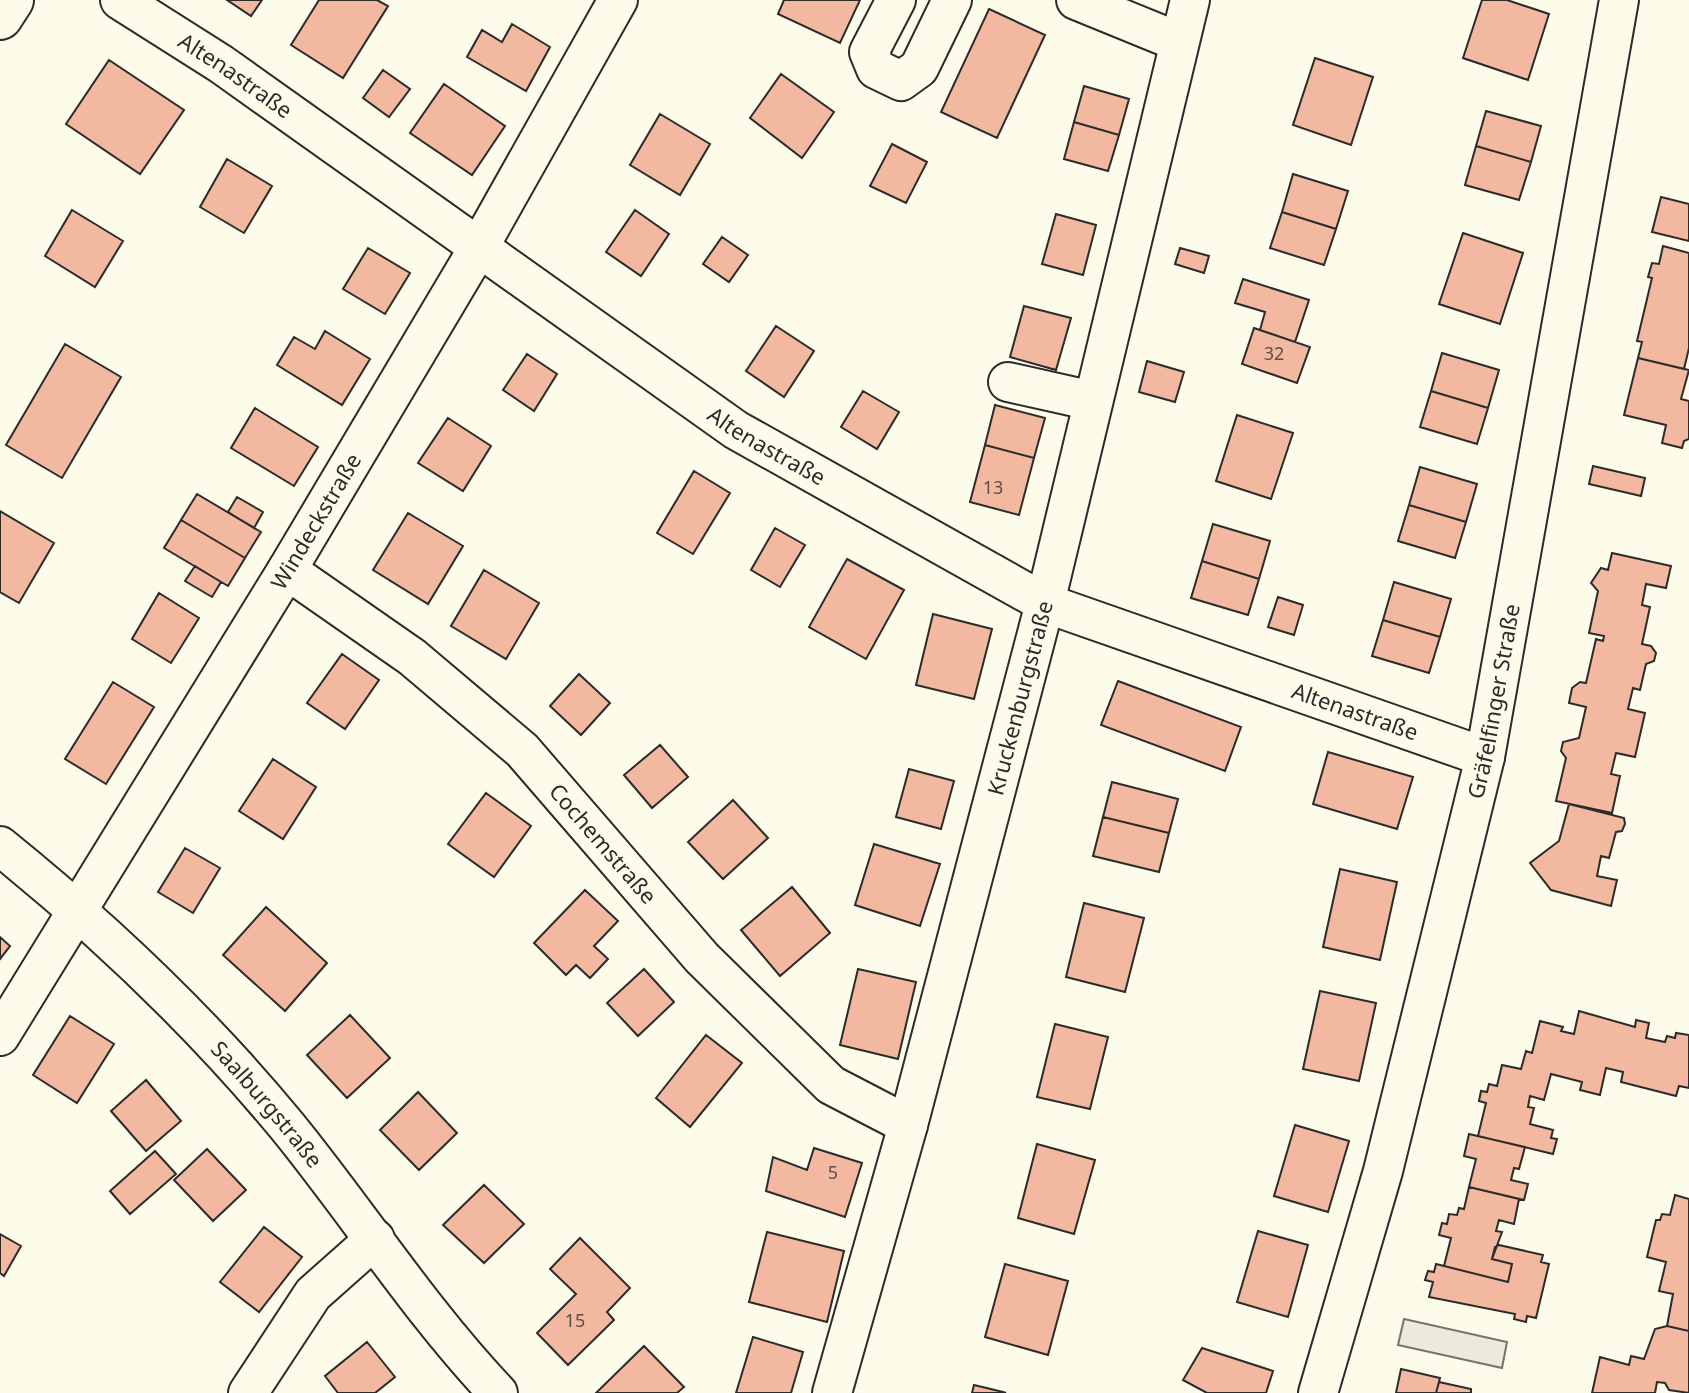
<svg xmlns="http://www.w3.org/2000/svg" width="1689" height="1393" viewBox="0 0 1689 1393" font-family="'Noto Sans',sans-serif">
<rect width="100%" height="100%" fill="#fdfbea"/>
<!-- parking -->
<path fill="#eceadb" stroke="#74746e" stroke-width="2" d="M1404,1319L1507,1342L1502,1368L1398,1345Z"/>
<!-- building -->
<path fill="#f2b8a0" stroke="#2b2b2b" stroke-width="2" d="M227,0H262L251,16Z
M319,0H377L388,6L343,78L291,45Z
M784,0H860L840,43L778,14Z
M1482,0H1507L1549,14L1528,80L1463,58Z
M989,9L1045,35L997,138L941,112Z
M512,24L550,47L526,91L467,57L482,30L502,42Z
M1315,58L1373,77L1351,145L1293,125Z
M109,60L184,110L140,174L66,124Z
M383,70L410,89L389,117L363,98Z
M781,74L834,112L802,158L750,118Z
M444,84L505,126L472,175L410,133Z
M1084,86L1129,99L1119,135L1074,122Z
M1486,111L1541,126L1531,162L1476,146Z
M660,114L710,144L680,195L630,165Z
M1074,122L1119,135L1108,171L1064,159Z
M892,144L927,162L906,203L870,186Z
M1476,146L1531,162L1519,200L1465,185Z
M227,159L272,186L244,233L200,207Z
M1293,174L1348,191L1336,229L1282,212Z
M1661,197L1689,204V241L1652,232Z
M72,210L123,241L95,287L45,256Z
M635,210L669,234L641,276L606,252Z
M1282,212L1336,229L1324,265L1270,248Z
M1056,214L1096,225L1083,275L1042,264Z
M1463,233L1523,253L1500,324L1439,304Z
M722,237L748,255L729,282L703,264Z
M1663,246L1689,253V348L1684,369L1638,358L1642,342L1637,341L1652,278L1648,277L1652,263L1659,264Z
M368,248L410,273L385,314L343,289Z
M1180,248L1209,256L1204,273L1175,264Z
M1243,279L1309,300L1295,342L1260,330L1265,312L1235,303Z
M1024,306L1071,318L1056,370L1010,357Z
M776,326L814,351L784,397L746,371Z
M1254,328L1310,347L1297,383L1242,364Z
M325,331L370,359L342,405L277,365L294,337L315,349Z
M65,344L121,377L62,478L6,445Z
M1442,353L1499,370L1488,408L1431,391Z
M527,354L557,374L534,411L503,390Z
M1638,358L1689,370L1681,399L1689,401V439L1684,441L1682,448L1662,443L1666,425L1624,415Z
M1147,361L1184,372L1175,402L1139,392Z
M863,391L899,412L877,449L841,427Z
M1431,391L1488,408L1477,444L1420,427Z
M995,405L1045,418L1034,458L985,445Z
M255,408L318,447L294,486L231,448Z
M1237,415L1293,433L1271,499L1216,481Z
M448,418L491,446L463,491L418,463Z
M985,445L1034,458L1019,515L970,502Z
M1593,466L1645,478L1641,496L1589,484Z
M1420,467L1477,484L1466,522L1409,505Z
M694,471L730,493L693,554L657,533Z
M197,494L261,532L245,558L181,520Z
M237,497L263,512L254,528L228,512Z
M1409,505L1466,522L1455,558L1398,541Z
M0,511L54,543L19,603L0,592Z
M408,513L463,546L428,604L373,570Z
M181,520L245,558L228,586L164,548Z
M1213,524L1270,541L1259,579L1202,561Z
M775,528L805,545L780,587L751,570Z
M1612,553L1671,566L1666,588L1646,584L1642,605L1650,607L1642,644L1651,646L1656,653L1654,661L1646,664L1640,690L1633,688L1628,709L1645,713L1635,757L1616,753L1611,774L1620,776L1612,813L1556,801L1566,758L1561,751L1563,742L1579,738L1586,707L1569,703L1572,688L1580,682L1586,683L1596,639L1603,641L1604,636L1589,633L1598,591L1591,583L1601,568L1608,570Z
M847,559L904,590L866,659L809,627Z
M1202,561L1259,579L1248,615L1191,598Z
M195,566L221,582L212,597L185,581Z
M484,570L539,603L506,659L451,626Z
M1394,582L1451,599L1440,637L1383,620Z
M159,593L199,618L171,663L132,639Z
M1278,597L1303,605L1294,635L1268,627Z
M933,614L992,629L974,699L916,685Z
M1383,620L1440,637L1429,673L1372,656Z
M342,654L379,680L345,729L307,703Z
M579,674L610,703L581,735L550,706Z
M1118,681L1241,727L1225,771L1101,725Z
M113,682L154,707L106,784L65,759Z
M660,745L688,777L652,808L624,775Z
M1328,752L1413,777L1397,829L1313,804Z
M273,759L316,787L283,839L239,811Z
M909,769L954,781L941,829L896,817Z
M1112,782L1178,799L1169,833L1103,817Z
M486,793L531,826L494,877L448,844Z
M733,800L768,838L723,879L688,842Z
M1569,804L1624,818L1625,824L1622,831L1616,832L1609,858L1601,856L1597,876L1617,880L1611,906L1551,890L1530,863L1559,841Z
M1103,817L1169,833L1159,872L1093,856Z
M874,844L940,864L920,926L855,905Z
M185,848L220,868L193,913L158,892Z
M1340,869L1397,882L1380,960L1323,947Z
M792,887L830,933L780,976L741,930Z
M585,890L618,921L594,946L608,959L590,978L576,965L566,975L534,943Z
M1084,903L1144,918L1125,992L1066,977Z
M266,907L327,963L285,1011L223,955Z
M0,937L10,946L0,959Z
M644,969L674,1002L638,1036L607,1003Z
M858,969L916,982L898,1059L840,1045Z
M1320,991L1376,1003L1359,1081L1303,1069Z
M1579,1011L1635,1027L1636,1020L1649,1023L1646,1038L1665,1042L1667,1036L1675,1038L1676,1033L1689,1035V1088L1679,1086L1676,1096L1621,1082L1623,1072L1606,1068L1600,1095L1580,1090L1582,1082L1551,1074L1544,1100L1530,1096L1528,1107L1534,1108L1530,1124L1553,1130L1551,1138L1557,1139L1553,1154L1478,1136L1486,1103L1479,1101L1481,1091L1487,1092L1489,1084L1497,1086L1502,1065L1521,1069L1526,1051L1532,1053L1540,1021L1563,1027L1561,1031L1574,1034Z
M350,1015L390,1058L347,1098L307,1055Z
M70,1016L114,1044L77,1103L33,1075Z
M1055,1024L1108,1037L1090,1109L1037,1097Z
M706,1035L742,1063L690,1127L656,1098Z
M146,1080L181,1121L146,1151L111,1111Z
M418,1092L457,1133L419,1170L380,1130Z
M1295,1125L1349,1141L1328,1212L1274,1196Z
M1469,1134L1525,1147L1519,1169L1514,1168L1511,1180L1528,1184L1524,1200L1469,1187L1476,1159L1464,1156Z
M1037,1144L1095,1160L1074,1234L1018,1218Z
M814,1148L862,1163L845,1217L766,1191L773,1157L807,1170Z
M207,1149L246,1190L213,1221L174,1180Z
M155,1151L176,1174L130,1214L110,1191Z
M484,1185L524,1224L484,1263L443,1225Z
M1469,1187L1519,1199L1514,1224L1499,1220L1496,1231L1502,1232L1492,1259L1512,1264L1508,1282L1444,1266L1451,1238L1439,1235L1442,1223L1447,1224L1449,1214L1457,1215L1459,1208L1464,1209Z
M1675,1195L1689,1199V1331L1667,1326L1673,1294L1659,1291L1666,1262L1647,1257L1656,1220H1660L1662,1214L1670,1215Z
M264,1227L302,1257L259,1312L220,1282Z
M1258,1231L1308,1245L1288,1317L1237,1302Z
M767,1232L844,1251L827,1322L749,1302Z
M0,1234L21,1246L4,1276L0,1273Z
M580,1238L630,1288L607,1312L614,1320L568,1365L537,1333L576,1294L550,1269Z
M1499,1245L1543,1255L1541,1262L1549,1264L1536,1318L1527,1316L1526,1322L1514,1319L1515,1314L1429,1297L1433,1282L1425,1280L1428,1271L1434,1272L1436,1264L1508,1282L1512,1264L1492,1259L1495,1247Z
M1005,1264L1068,1281L1048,1355L985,1337Z
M1667,1326L1689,1331V1393L1669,1390L1665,1383L1657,1382L1655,1393H1592L1600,1357L1629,1365L1631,1356L1644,1359L1655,1329Z
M753,1337L803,1352L791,1393H736Z
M367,1342L395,1377L375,1393H338L325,1376Z
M644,1346L684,1387L677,1393H596Z
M1202,1348L1273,1371L1266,1393H1207L1183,1380Z
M1401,1369L1440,1378L1436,1393H1396Z
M1439,1382L1471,1389V1393H1436Z
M974,1385L1003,1392L1006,1393H972Z"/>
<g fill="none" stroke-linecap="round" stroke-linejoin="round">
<!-- minor casing -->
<g stroke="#2b2b2b" stroke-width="42">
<g id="minor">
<path id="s1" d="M120,0L221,64L736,430L1045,603L1485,757"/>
<path d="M896,0L869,52L876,69L901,81L919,68L952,0"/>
<path d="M1076,0L1179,42"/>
<path d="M1008,382L1093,401"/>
<path id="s2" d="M287,570L412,657L522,750L702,958L831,1085L908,1125"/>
<path id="s3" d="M0,846C104,930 202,1023 287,1126C358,1213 420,1311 498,1393"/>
<path id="s4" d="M0,1036L287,570L479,247L618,0"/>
<path d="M248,1393L313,1294L375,1239"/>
<path id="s5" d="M832,1393L908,1125L1045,603L1190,0"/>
<path id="s6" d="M1318,1393L1383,1171L1485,757L1619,0"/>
</g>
</g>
<!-- major casing -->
<g stroke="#2b2b2b" stroke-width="48">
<path id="major" d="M0,17L11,0"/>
</g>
<!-- minor -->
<use href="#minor" stroke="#fdfbea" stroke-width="38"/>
<!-- major -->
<use href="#major" stroke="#fdfbea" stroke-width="44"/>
</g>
<g text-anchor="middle" stroke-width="6" stroke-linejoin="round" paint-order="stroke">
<!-- number labels -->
<g font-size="18" fill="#5d4e48">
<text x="1274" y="360">32</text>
<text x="993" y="494">13</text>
<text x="833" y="1179">5</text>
<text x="575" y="1327">15</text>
</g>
<!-- street labels -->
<g font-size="22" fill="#2b2b2b" stroke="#fdfbea">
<text dy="8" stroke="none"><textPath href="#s1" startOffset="138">Altenastraße</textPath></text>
<text dy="8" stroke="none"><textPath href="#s1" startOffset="786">Altenastraße</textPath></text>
<text dy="8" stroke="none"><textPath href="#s4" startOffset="604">Windeckstraße</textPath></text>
<text dy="8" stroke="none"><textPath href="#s5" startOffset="720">Kruckenburgstraße</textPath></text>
<text dy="8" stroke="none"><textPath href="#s6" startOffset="714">Gräfelfinger Straße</textPath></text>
<text dy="8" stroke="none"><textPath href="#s1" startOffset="1434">Altenastraße</textPath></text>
<text dy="8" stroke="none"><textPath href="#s2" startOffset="420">Cochemstraße</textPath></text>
<text dy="8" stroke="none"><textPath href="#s3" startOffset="372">Saalburgstraße</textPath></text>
</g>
</g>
</svg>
